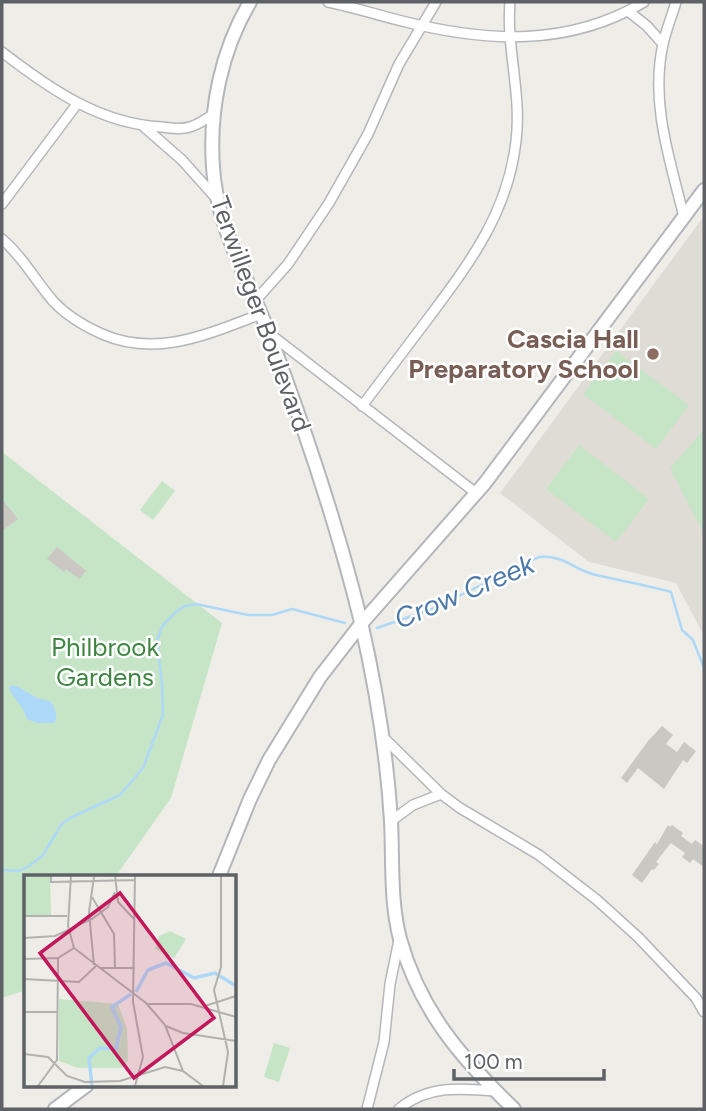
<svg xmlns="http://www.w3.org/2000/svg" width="706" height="1111" viewBox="0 0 706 1111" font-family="Figtree,sans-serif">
<rect width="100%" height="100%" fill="#efede7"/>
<!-- education -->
<path fill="#dfdcd5" d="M704,216V636L676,583L589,562L500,493Z"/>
<!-- green -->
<path fill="#c6e4c6" d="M616,351L689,405L656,449L583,394Z
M704,430V534L670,468Z
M579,445L649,499L616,542L546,489Z
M2,452L222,623L171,798L116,876H26V990L2,998Z
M162,481L175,491L153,520L140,510Z
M274,1043L290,1048L279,1082L264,1077Z"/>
<!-- water -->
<path fill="#aed8f8" d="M9,686H17L37,698L50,701C55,707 59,716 54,723H37L27,719C23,703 10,697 9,686Z"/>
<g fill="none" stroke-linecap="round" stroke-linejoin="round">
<!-- stream -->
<path stroke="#aed8f8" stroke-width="2.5" d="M377,628L432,609L539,557C567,555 572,570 596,575C621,581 646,585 671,592L682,630L693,640L704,668
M2,870L19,871L29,866L43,855L61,825L70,818L120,795L143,768L163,715L162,684L157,640L163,625L176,612L185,606L196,604L248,615H272L292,609L345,623"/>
</g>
<!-- building -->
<path fill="#cbc8c4" d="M2,499L18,519L2,531Z
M57,547L86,571L79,579L66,569L64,572L47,559Z
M662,726L673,735L666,744L677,752L684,742L696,751L687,763L683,760L664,789L638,768L627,783L621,778L648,741Z
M668,825L670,827L672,825L683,833L681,836L692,844L695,840L704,846V867L693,859L690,863L682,857L685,853L671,843L656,862L659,864L654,870L652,869L642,883L632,875L655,842L657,844Z"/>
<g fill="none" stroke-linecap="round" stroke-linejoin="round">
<!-- street casing -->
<g stroke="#b4b7ba" stroke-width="12">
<path id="street" d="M328,2C354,7 380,16 406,22C487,42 569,47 644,2
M676,2C672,16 666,30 663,44C650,103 670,160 684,217
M628,11L647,26L663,44
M2,52C50,89 100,124 162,127C171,128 181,130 190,127C198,125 206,119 214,114
M143,126L182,160L216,198
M2,204L77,104
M2,239C23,257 35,280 53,301C66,315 84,326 102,334C157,358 208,334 261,314
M256,300L288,264L329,203L368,134L399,64L436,2
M270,334L476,493
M362,406C385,376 407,346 430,316C471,261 508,212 516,141C522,94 506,48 510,2
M384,738L441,794L460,808L539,855L597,900L638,937L696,998L704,1012
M391,821L413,805L441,794
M367,1109L384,1042L390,984L399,940
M399,1109C427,1085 461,1088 495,1091"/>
</g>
<!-- secondary casing -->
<g stroke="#b3b6ba" stroke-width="16">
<path id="secondary" d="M250,2C221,51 209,110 213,167C216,226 249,280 269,334C305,429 337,524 361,622C376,688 387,754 391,821C393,860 390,901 400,939C420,1011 462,1059 514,1109
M219,876L250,799L269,760L320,677L361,624L485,483L704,190
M55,1109L87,1085"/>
</g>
<!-- street -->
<use href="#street" stroke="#fff" stroke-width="9"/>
<!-- secondary -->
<use href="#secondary" stroke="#fff" stroke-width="12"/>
</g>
<!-- markers -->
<circle fill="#8d6e63" stroke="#fff" stroke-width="2.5" cx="653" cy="354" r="7"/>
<g text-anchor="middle" stroke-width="5" stroke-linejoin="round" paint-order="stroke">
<!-- street labels -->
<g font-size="26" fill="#5e6266" stroke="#fff">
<text transform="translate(261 314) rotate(70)" y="9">Terwilleger Boulevard</text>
</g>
<!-- education labels -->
<g font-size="26" font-weight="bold" fill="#785e54" stroke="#fff" text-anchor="end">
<text x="639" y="348">Cascia Hall<tspan x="639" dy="30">Preparatory School</tspan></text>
</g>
<!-- park labels -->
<g font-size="26" fill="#3e8541" stroke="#fff">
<text x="105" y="656">Philbrook<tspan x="105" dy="30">Gardens</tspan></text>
</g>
<!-- water labels -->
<g font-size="28" font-style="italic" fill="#4c79a9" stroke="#fff">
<text transform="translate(464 591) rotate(-23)" y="10">Crow Creek</text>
</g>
</g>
<!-- overview -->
<g transform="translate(24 875)">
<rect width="212" height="212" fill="#efede7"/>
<path d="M0,0H26L27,40H0ZM146,56L162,64L150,83L131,74L135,61ZM35,124L94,129L103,153L104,185L99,193H54L35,186Z" fill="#c6e4c6"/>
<path fill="none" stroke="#aed8f8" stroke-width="3.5" d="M112,117L124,95L142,88L170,103L191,98L212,111M68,211L65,183L76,173L92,174L97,152L88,132L107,119"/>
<path fill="none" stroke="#b1b1af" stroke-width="2" d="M27,0V7L111,5M47,0L44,51L50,73L122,128L141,150L159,196L179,211M91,0L94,27L110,44M197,0V92L190,115L204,177L199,211M70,2L65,37L70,90M68,22L90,59L91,93M0,41H43M0,63L31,61L68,44L84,32L91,17M0,84L34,83L50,73M77,93H111M0,104L55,107L72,91M124,129H167L212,142M181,131L212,121M0,137H33M142,151L159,158L212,166M0,179L24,182L43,201L61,207L96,206L141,192L159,196M14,211L33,185L34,83M111,211L119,182L109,127L111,0"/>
<path fill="#c2185b" fill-opacity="0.15" stroke="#c2185b" stroke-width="3.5" d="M96,18L190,143L110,203L16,78Z"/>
<rect width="212" height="212" fill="none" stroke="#5e6266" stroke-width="3.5"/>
</g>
<!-- border -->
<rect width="706" height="1111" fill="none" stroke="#5e6266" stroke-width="7"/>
<!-- scale -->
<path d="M454 1069v10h150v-10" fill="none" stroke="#5e6266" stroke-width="3.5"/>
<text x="464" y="1069" font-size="21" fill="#5e6266" stroke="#ffffff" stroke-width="5" paint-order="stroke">100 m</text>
</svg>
